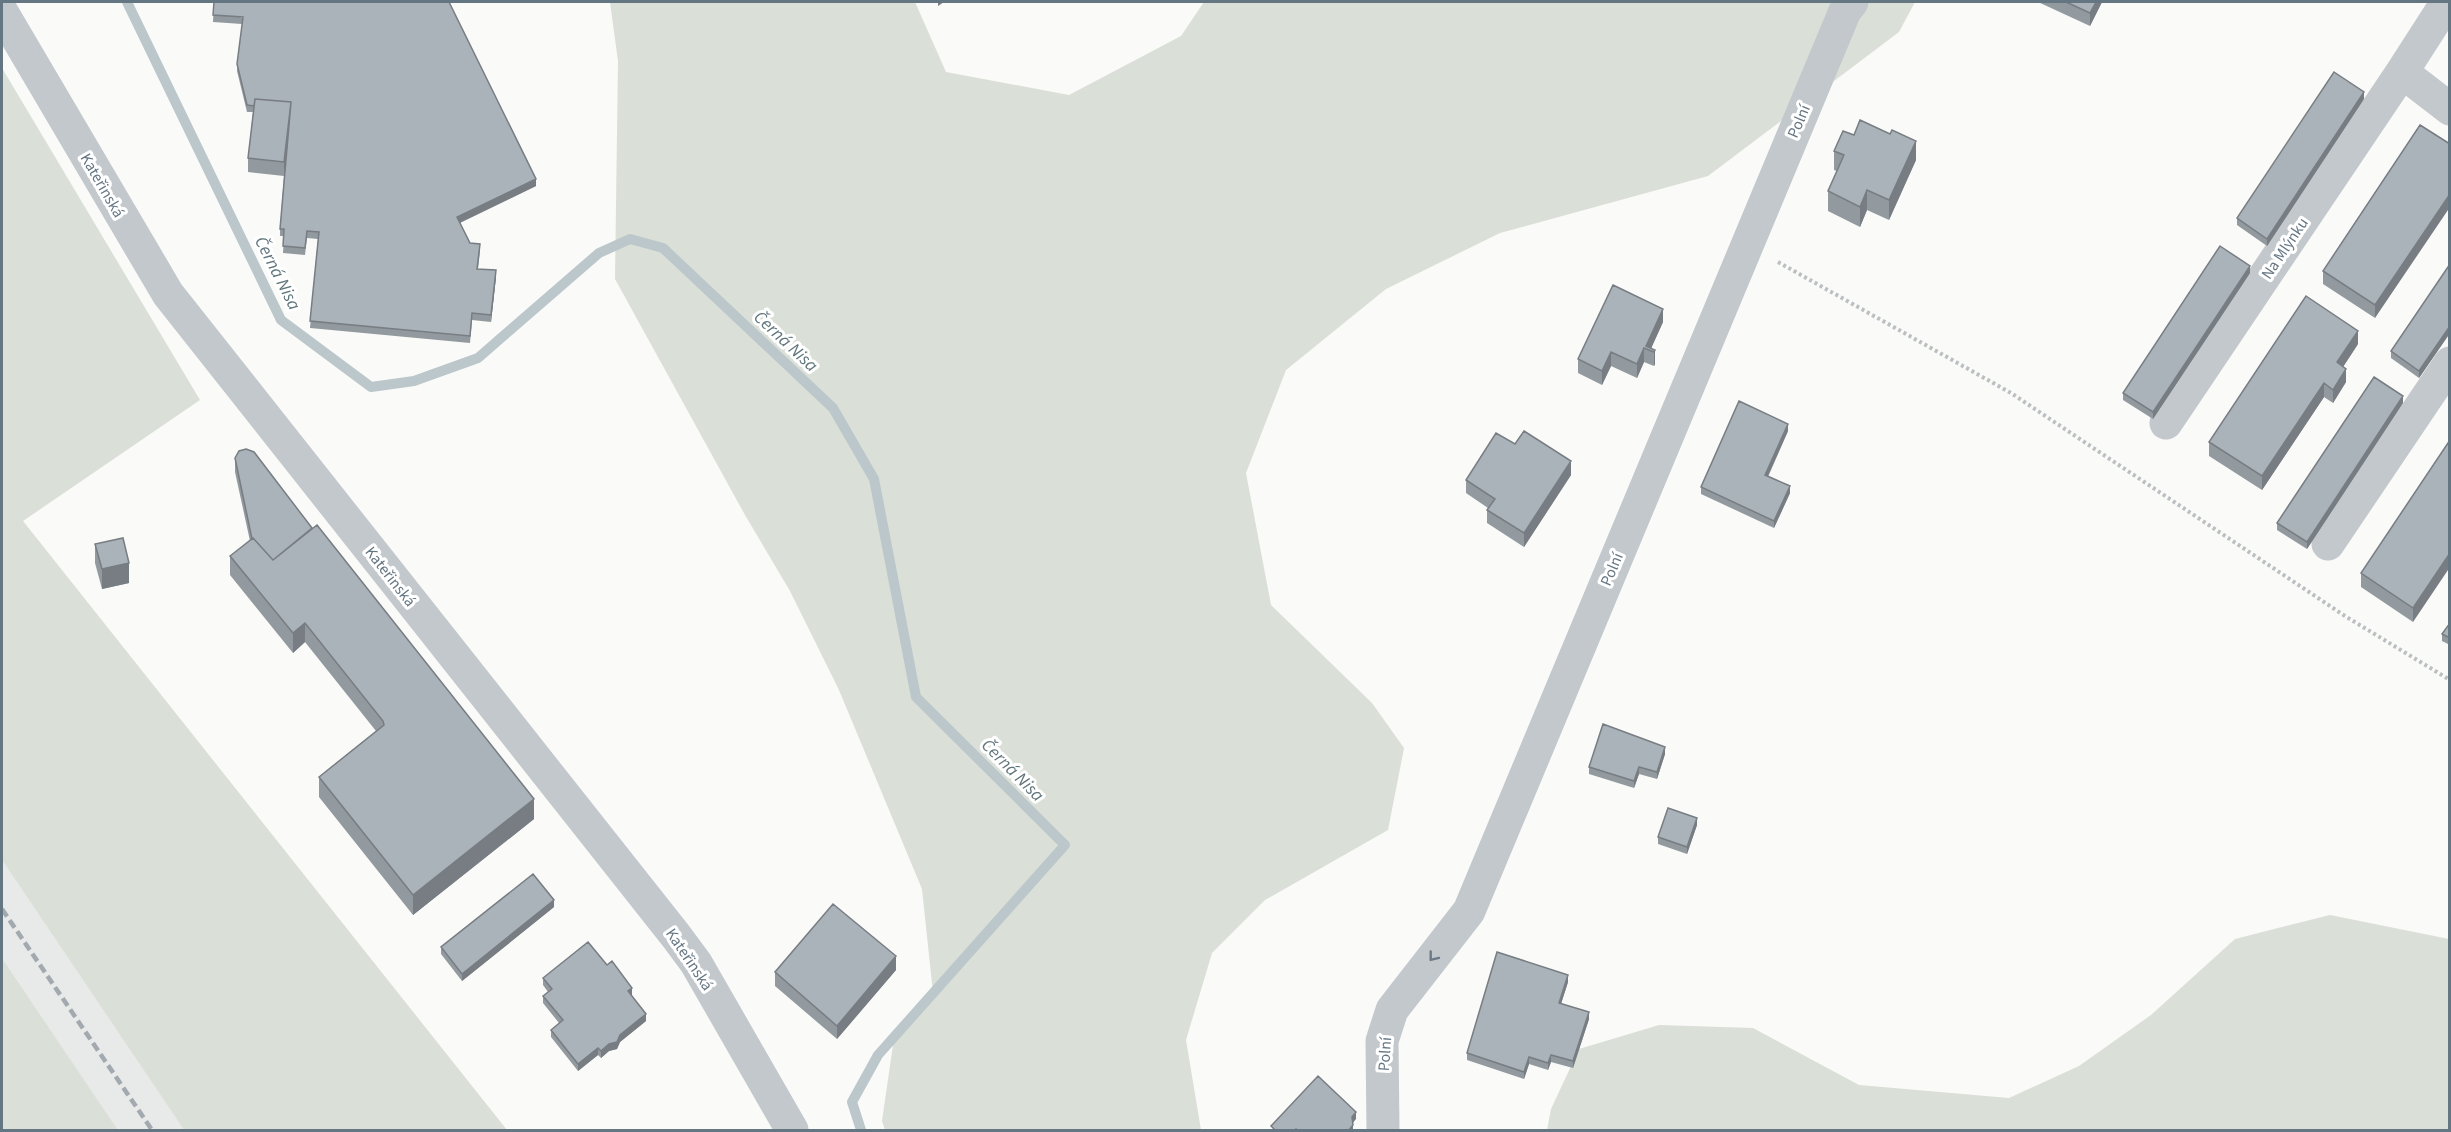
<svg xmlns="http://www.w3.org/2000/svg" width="2451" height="1132" viewBox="0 0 2451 1132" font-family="'Source Sans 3',sans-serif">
<rect width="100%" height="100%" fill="#fafaf8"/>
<!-- built -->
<path fill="#e8e9e9" d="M2,860L184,1130H118L2,958Z"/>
<!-- green -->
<path fill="#dadfd7" d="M610,2H915L946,72L1069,95L1181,36L1204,2H1915L1899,32L1708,176L1500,233L1386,289L1286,370L1246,473L1271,605L1372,703L1404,748L1388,830L1265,900L1212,953L1186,1040L1201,1130H885L882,1121L894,1038L933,993L922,889L839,690L790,591L745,515L615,279L618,61Z
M2,68L200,400L23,521L507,1130H184L2,860Z
M2330,915L2449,939V1130H1547L1551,1109L1579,1049L1659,1025L1753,1028L1859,1085L2009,1098L2079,1066L2151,1015L2235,939Z
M2,958L118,1130H2Z"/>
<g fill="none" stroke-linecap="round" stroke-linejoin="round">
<!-- stream -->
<path stroke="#bbc7cb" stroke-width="10" d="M127,2L281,320L371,387L414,381L478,358L599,253L630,239L663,248L833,408L874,479L916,697L1065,845L878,1055L852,1102L861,1130"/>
<!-- path -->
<path stroke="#bbbfc2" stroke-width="4" stroke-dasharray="3 3" stroke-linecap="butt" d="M1778,262L2011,393L2345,616L2450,680"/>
<!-- minor -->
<path stroke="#c3c8cc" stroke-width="33" d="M2447,2L2402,72L2450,109
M2,12L168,294L676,936L696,963L792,1130
M2166,423L2402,72
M2328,544L2450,363
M1383,1130L1382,1041L1392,1010L1469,911L1845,11L1852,2"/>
<!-- rail -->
<path stroke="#a2aab0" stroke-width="4.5" stroke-dasharray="9 4.5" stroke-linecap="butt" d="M2,909L152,1130"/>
</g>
<!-- wall -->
<path fill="#929a9f" d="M214,2L536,186L460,223L470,243L480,251L478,269L496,277L491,322L472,320L470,343L310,328L318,239L307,238L305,255L283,253L284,236H280V229L284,176L248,172V158L253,112H247L237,71L242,24L213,22Z
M2038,2H2102L2090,26Z
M2364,99L2267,246L2237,225V218Z
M2420,125L2375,318L2323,284V271Z
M1834,151L1916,160L1889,220L1867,210L1860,227L1828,211V191L1837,171L1834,170Z
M2450,264V333L2419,378L2391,358V351Z
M2250,273L2153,419L2123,400V393Z
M1663,322L1651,348L1655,350V364L1654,366L1644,362L1637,378L1611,366L1602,385L1578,373V359Z
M2358,344L2343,367L2346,382L2333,403L2324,397L2262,490L2209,456V442Z
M2403,403L2307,549L2277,530V523Z
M1788,431L1768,477L1790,493L1774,528L1701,494V487Z
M2450,440L2413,622L2361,587V573Z
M235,458L534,819L413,915L319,797V777L376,731L305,642L293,653L230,575V556L250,541L235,472Z
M1571,475L1524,547L1487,523V510L1488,508L1466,493V480Z
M95,544L129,583L102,589L95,563Z
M2450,623V645L2442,641V634Z
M1665,754L1657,779L1639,774L1634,788L1589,774V767Z
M1697,825L1687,854L1658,844V837Z
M554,907L462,981L441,954V947Z
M896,970L837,1039L775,986V972Z
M543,978L632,995L631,996L646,1021L620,1042L617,1049L609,1051L601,1058L598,1055L578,1071L551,1037V1030L559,1023L543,1003V996L548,992L543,985Z
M1568,982L1561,1004L1589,1019L1573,1068L1551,1062L1548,1070L1529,1064L1524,1079L1467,1060V1053Z"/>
<!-- shaded-wall -->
<path fill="#777d82" d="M938,2H944L938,6Z
M2096,2H2102L2090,26V13Z
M2364,92V99L2267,246V239Z
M291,102V116L284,176V162Z
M1916,141V160L1889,220V200Z
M536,179V186L457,224V217Z
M1867,190V210L1860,227V207Z
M2450,194V207L2375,318V305Z
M2250,266V273L2153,419V412Z
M496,270V277L491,322V315Z
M1663,309V322L1650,351L1646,346Z
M2450,326V333L2419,378V371Z
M2358,331V344L2337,376V362Z
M1644,348V362L1637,378V364Z
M1655,350V364L1654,366V352Z
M1611,352V366L1602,385V371Z
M2346,369V382L2333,403V390Z
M2324,383V397L2262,490V476Z
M2403,396V403L2307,549V542Z
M1788,424V431L1765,482V475Z
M1571,461V475L1524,547V533Z
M1790,486V493L1774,528V521Z
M2450,553V567L2413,622V608Z
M129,563V583L102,589V569Z
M305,623V642L293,653V633Z
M1665,747V754L1657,779V772Z
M1639,767V774L1634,788V781Z
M534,799V819L413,915V895Z
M1697,818V825L1687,854V847Z
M554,900V907L462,981V974Z
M896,956V970L837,1039V1026Z
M1568,975V982L1559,1010V1003Z
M632,988V995L628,998V991Z
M1589,1012V1019L1573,1068V1061Z
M646,1014V1021L620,1042L617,1049L609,1051L601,1058V1051Z
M598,1048V1055L578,1071V1064Z
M1551,1055V1062L1548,1070V1063Z
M1529,1057V1064L1524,1079V1072Z
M1356,1112V1119L1352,1124V1117Z
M1353,1125V1131H1348Z"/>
<!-- building -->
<path fill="#aab3b9" stroke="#777d82" stroke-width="1.5" d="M214,2H449L536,179L457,217L470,243L480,244L477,269L496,270L491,315L472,313L470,336L310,321L319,232L307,231L305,248L283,246L284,229H280L291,102L255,99L254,106L247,105L237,64L243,17L213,15Z
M2066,2H2096L2090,13Z
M2334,72L2364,92L2267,239L2237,218Z
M255,99L291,102L284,162L248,158Z
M1860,120L1890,134L1892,130L1916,141L1889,200L1867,190L1860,207L1828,191L1844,155L1834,151L1843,131L1854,135Z
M2420,125L2450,144V194L2375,305L2323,271Z
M2220,246L2250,266L2153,412L2123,393Z
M2450,264V326L2419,371L2391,351Z
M1613,285L1663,309L1646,346L1655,350L1654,352L1644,348L1637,364L1611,352L1602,371L1578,359Z
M2306,296L2358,331L2337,362L2346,369L2333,390L2324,383L2262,476L2209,442Z
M2374,377L2403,396L2307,542L2277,523Z
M1739,401L1788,424L1765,475L1790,486L1774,521L1701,487Z
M1524,431L1571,461L1524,533L1487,510L1495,499L1466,480L1496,433L1515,444Z
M2450,440V553L2413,608L2361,573Z
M246,449L254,452L312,528L273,560L253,538L252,539L235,458L239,451Z
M317,525L534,799L413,895L319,777L384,725L383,721L305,623L293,633L230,556L253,538L273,560Z
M123,538L129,563L102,569L95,544Z
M2450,623V638L2442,634Z
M1603,724L1665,747L1657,772L1639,767L1634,781L1589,767Z
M1668,808L1697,818L1687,847L1658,837Z
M533,874L554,900L462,974L441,947Z
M833,904L896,956L837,1026L775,972Z
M588,942L607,965L612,961L632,988L628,991L646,1014L620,1035L617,1042L609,1044L601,1051L598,1048L578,1064L551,1030L563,1020L543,996L552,989L543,978Z
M1497,952L1568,975L1559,1003L1589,1012L1573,1061L1551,1055L1548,1063L1529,1057L1524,1072L1467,1053Z
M1318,1076L1356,1112L1352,1117L1353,1125L1348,1131H1297L1296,1129L1294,1131H1276L1271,1126Z"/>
<!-- one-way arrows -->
<defs><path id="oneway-chevron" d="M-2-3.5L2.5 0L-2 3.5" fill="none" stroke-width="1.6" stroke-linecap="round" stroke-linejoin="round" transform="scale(1.5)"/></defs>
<use stroke="#6a7a87" href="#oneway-chevron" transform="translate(1433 957) rotate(128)"/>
<g text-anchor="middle" stroke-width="6" stroke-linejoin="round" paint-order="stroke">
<!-- street labels -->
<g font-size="16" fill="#657683" stroke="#fff">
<text transform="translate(1798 121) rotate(-67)" y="6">Polní</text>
<text transform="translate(103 185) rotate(60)" y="6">Kateřinská</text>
<text transform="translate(2284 248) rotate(-56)" y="6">Na Mlýnku</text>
<text transform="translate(1611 569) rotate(-67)" y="6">Polní</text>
<text transform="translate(391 576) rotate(52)" y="6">Kateřinská</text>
<text transform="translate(690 959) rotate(56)" y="6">Kateřinská</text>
<text transform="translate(1384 1054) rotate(-86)" y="6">Polní</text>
</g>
<!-- water labels -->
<g font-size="18" font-style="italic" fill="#60757c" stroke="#fff">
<text transform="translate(278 273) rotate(63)" y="6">Černá Nisa</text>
<text transform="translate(786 341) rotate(43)" y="6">Černá Nisa</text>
<text transform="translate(1013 770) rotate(45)" y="6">Černá Nisa</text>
</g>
</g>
<!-- border -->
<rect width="2451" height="1132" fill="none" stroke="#657683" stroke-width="6"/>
</svg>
